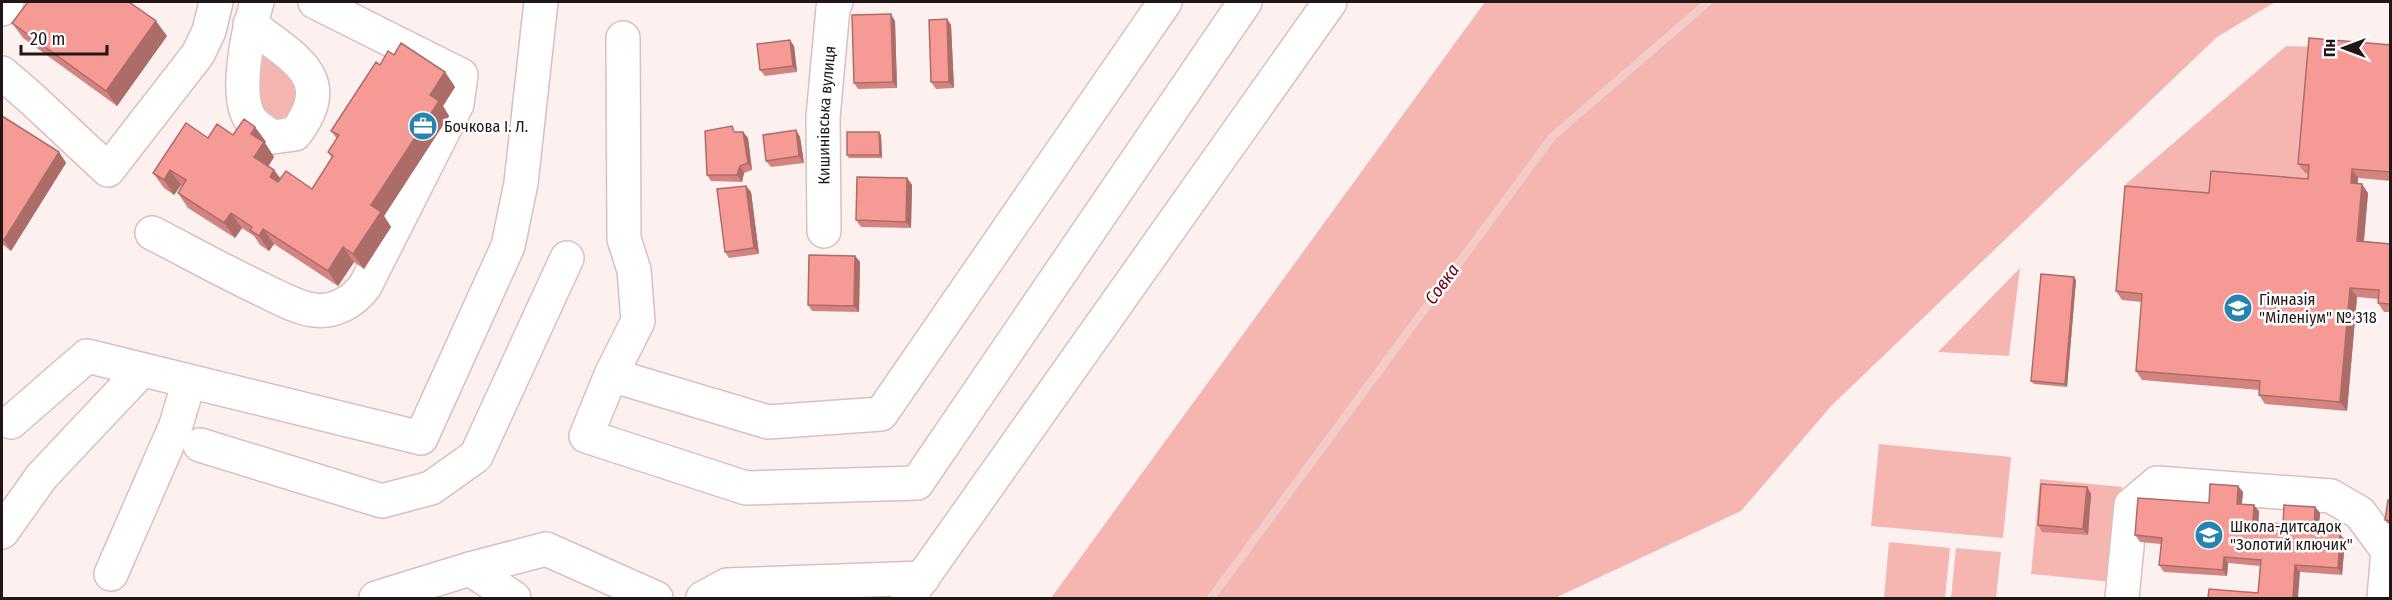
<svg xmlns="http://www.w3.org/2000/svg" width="2392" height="600" viewBox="0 0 2392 600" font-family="'Fira Sans Condensed',sans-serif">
<rect width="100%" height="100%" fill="#fdf1f0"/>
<!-- green -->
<path fill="#f5b5b1" d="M1485,2H2275L2217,37L1832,405L1741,511L1555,598H1051Z
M2286,46L2316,47L2315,188L2215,202L2131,195L2126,184Z
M258,51L281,62L301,86L298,108C281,121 274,124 257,110Z
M2020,268L2009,356L1938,352Z
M1879,444L2011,457L2003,538L1871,526Z
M2040,479L2122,487L2112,582L2031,574Z
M1889,542L1950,548L1945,598H1884Z
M1956,548L2001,552L1996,598H1951Z"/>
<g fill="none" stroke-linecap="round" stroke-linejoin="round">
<!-- stream -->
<path stroke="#f3ccc9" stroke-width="8" d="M1211,598L1552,137L1708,2"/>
<!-- minor casing -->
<g stroke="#dbbfbd" stroke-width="36">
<g id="minor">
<path d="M1165,2L881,414L768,422L611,375L586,436L746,488L917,483L1245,2"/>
<path d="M2,9L7,2"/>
<path d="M250,24C290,57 340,76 295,134L273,137C265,132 256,127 251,120C233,97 249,28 257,2"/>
<path d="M2,73L31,98L108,170L198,54L209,31L216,2"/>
<path id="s1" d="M824,231L823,117L833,8L836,2"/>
<path d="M152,233C189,252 225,272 263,290C278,297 297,308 314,310C335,313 354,301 365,286L457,104L461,75L315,2"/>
<path d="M611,375L638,321L634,270L624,239L623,38"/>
<path d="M11,422L87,356L421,438L508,246L521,183L541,2"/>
<path d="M200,445L382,501L431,488L476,456L567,258"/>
<path d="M2,532L42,476L142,370"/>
<path d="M470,569L514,598"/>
<path d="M111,574L176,425L189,381"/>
<path d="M376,598L470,569L546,549L656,598"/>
<path d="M703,598L727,585L923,578"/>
<path d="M908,598L1330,2"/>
<path d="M2122,598L2131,505L2157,483L2331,496L2360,513L2388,551L2384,598"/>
</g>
</g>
<!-- minor -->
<use href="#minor" stroke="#fff" stroke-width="33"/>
</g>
<!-- wall -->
<path fill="#d48480" d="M947,19L951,25L954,88L936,89L931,82Z
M895,21L897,88L858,89L854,83Z
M12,23L167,36L117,106L23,38Z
M2391,45V181L2358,178V184L2368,193L2364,241L2391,244V312H2384L2378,303V299L2357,297L2347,411L2265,404L2259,395V390L2142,380L2136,371L2142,302L2122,300L2116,291L2209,193L2308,179L2309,174L2305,173L2298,164Z
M794,46L797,72L765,76L760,70Z
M394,55L445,72L455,87L443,106L449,116L384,216L391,227L364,269L354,262L338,286L274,244L269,251L260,245L254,236L242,228L235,238L188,208L178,193L182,186L181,185L174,195L164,188L153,173L208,138L233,135L255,127L266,142L265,143L274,157L268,166L274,170L281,179L312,189L332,158L328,152L337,139L331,131L380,65Z
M2,116L59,152L66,163L11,251L2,244Z
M796,130L800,137L804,163L771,167L766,161Z
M737,132H743L748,138L752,170L744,173L742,182L711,181L707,175Z
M881,135L882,158H849L847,155Z
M907,178L912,185L911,228L861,227L856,220Z
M746,186L751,192L759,254L729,258L725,252Z
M855,256L860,262L859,312L812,311L808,305Z
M2076,280L2067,387L2034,384L2031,381Z
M2238,486L2243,492L2242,504L2259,511L2258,522L2283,524L2315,507L2320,513L2319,532L2345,540L2342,575L2300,572L2258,593L2260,566L2228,563L2227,576L2164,572L2159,565L2161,544L2140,542L2135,535L2209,503Z
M2087,487L2091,494L2088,535L2042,532L2038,525Z
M2391,500V524L2387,523L2385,520Z"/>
<!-- shaded-wall -->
<path fill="#ac6c68" d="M891,14L895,21L897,88L893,82Z
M947,19L951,25L954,88L949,82Z
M156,21L167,36L117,106L106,91Z
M790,40L794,46L797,72L793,66Z
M445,72L455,87L443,106L449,116L384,216L391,227L364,269L353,254L371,205L430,95Z
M255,127L266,142L265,143L274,157L265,172L254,157L251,134Z
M796,130L800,137L804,163L799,156Z
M743,132L748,138L752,170L748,163Z
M879,132L881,135L882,158L880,155Z
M59,152L66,163L11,251L4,240Z
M740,166L744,173L742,182L737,175Z
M2352,169L2358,178L2357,192L2351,183Z
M170,170L181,185L174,195L164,180Z
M274,170L285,185L281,192L270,177Z
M907,178L912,185L911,228L906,222Z
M2362,184L2368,193L2363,250L2357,241Z
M746,186L751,192L759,254L754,248Z
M231,213L242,228L235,238L224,223Z
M263,229L274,244L269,251L259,236Z
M343,247L354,262L338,286L328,271Z
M855,256L860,262L859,312L854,306Z
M2074,277L2076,280L2067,387L2065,384Z
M2350,288L2357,297L2347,411L2340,402Z
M2238,486L2243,492L2241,510L2237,504Z
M2087,487L2091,494L2088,535L2083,529Z
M2254,505L2259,511L2258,528L2253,521Z
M2315,507L2320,513L2318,538L2314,532Z
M2340,534L2345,540L2342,575L2338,568Z
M2224,557L2228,563L2227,576L2223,570Z
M2295,565L2300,572L2298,598H2293Z"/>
<!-- building -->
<path fill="#f69a95" stroke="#ac6c68" stroke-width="1.5" d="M28,2H129L156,21L106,91L12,23Z
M891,14L893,82L854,83L852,15Z
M947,19L949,82H931L929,20Z
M2309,38L2391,45V172L2352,169L2351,183L2362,184L2357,241L2391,244V304L2378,303L2379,290L2350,288L2340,402L2259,395L2260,381L2136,371L2142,294L2116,291L2125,186L2209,193L2211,171L2308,179L2309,165L2298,164Z
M790,40L793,66L760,70L757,44Z
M401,43L445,72L430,95L439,101L371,205L381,212L353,254L343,247L328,271L263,229L259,236L250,230L252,227L231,213L224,223L178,193L186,180L170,170L164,180L153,173L186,123L208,138L217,124L233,135L244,119L255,127L251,134L264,142L254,157L274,170L270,177L278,182L286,171L312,189L333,156L328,152L339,135L331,131L376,62L380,65L388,51L394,55Z
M2,116L59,152L4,240L2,238Z
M732,126L734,132H743L748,163L740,166L737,175H707L705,131Z
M796,130L799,156L766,161L763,135Z
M847,132H879L880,155H847Z
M857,177L907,178L906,222L856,220Z
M746,186L754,248L725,252L717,189Z
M809,255L855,256L854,306L808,305Z
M2041,274L2074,277L2065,384L2031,381Z
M2041,484L2087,487L2083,529L2038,525Z
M2210,484L2238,486L2237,504L2254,505L2253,521L2283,524L2284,505L2315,507L2314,532L2340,534L2338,568L2295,565L2293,598H2208L2209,589L2258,593L2261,560L2224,557L2223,570L2159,565L2162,538L2135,535L2138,498L2209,503Z
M2388,500H2391V521L2385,520Z"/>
<!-- icons -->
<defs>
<g id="office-disc" transform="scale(1.5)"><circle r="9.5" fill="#2585b0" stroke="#fff"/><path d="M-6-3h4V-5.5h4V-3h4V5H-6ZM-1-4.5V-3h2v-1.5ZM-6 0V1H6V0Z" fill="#fff"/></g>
<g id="school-disc" transform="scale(1.5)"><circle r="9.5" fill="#2585b0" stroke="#fff"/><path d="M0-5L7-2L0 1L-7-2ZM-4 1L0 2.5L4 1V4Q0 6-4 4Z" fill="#fff"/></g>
</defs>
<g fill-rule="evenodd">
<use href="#office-disc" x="423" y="126"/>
<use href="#school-disc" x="2238" y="308"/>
<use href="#school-disc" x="2209" y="535"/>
</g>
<g text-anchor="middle" stroke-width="5" stroke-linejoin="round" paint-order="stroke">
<!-- street labels -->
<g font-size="16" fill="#211716" stroke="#fff">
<text dy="6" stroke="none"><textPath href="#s1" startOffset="116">Кишинівська вулиця</textPath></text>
</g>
<!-- poi labels -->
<g font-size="16" fill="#211716" stroke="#fff" text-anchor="start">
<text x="444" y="132">Бочкова І. Л.</text>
<text x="2259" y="305">Гімназія<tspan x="2259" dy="18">"Міленіум" № 318</tspan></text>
<text x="2230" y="532">Школа-дитсадок<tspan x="2230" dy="18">"Золотий ключик"</tspan></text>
</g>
<!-- water labels -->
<g font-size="18" font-style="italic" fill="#700011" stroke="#fff">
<text transform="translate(1442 284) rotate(-54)" y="6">Совка</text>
</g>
</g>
<!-- border -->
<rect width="2392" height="600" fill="none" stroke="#211716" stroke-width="6"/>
<!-- north arrow -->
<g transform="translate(2344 48) rotate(270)" stroke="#ffffff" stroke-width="4.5" paint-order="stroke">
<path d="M0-4.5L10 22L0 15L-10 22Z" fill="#211716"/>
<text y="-9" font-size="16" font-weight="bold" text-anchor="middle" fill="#211716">Пн</text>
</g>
<!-- scale -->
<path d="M21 45v9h86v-9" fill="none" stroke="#211716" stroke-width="3"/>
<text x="30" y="45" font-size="18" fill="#211716" stroke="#ffffff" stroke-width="4.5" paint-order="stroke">20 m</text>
</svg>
